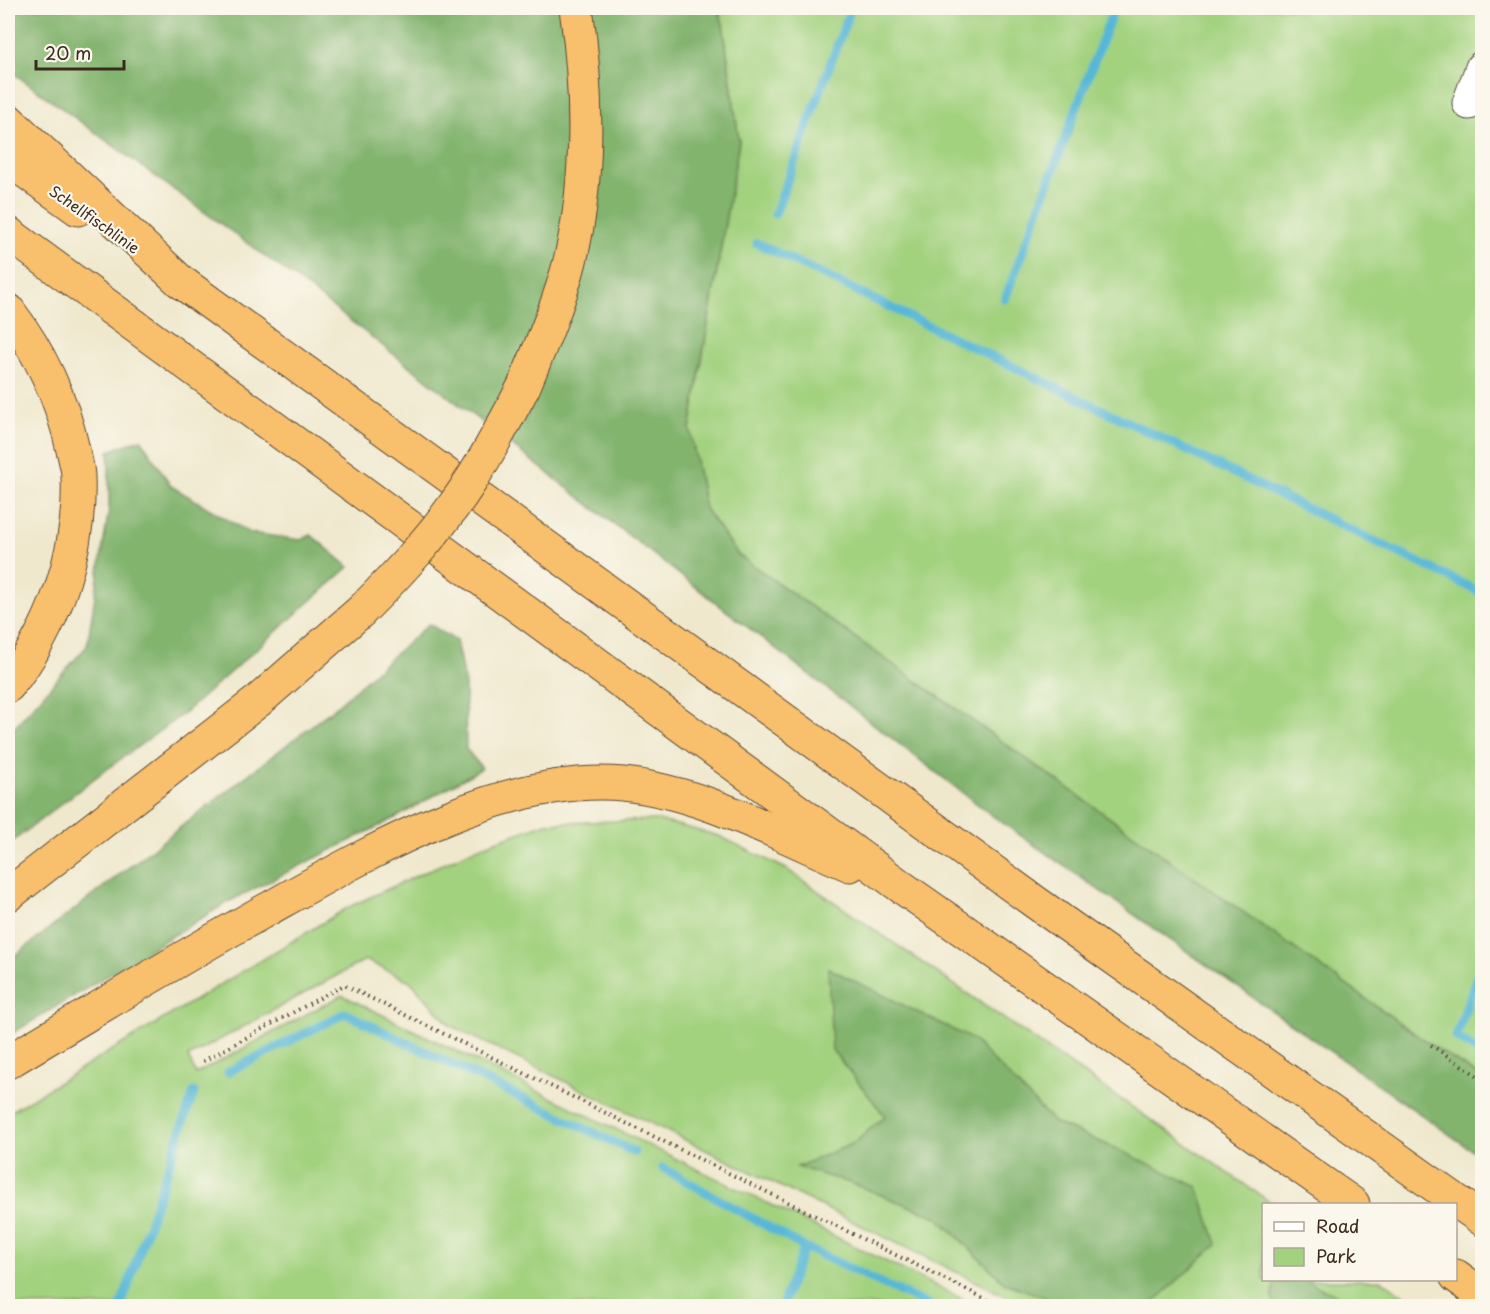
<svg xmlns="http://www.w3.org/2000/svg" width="1490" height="1314" viewBox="0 0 1490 1314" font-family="'Playpen Sans',sans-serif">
<rect width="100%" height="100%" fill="#fbf7ec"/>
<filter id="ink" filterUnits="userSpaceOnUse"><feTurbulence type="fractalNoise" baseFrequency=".0167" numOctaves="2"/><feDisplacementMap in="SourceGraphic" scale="12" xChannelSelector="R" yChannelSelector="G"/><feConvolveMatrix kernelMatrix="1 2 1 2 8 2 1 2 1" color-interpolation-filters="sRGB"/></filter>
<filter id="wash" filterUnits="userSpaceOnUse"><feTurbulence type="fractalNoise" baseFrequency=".008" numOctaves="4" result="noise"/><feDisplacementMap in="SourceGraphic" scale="24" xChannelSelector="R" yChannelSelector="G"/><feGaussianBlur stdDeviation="1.35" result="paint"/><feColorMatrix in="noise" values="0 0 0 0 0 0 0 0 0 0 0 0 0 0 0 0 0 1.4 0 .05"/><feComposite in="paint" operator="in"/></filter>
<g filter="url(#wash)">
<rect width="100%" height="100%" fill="#efe8cd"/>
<!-- green -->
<path fill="#a3d27f" stroke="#6f7e4e" stroke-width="1.5" d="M718,8H1482V1078L1431,1045L738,555L705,509L690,430L739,141L723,24Z
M657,820L719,836L786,869L1273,1204H1264V1280H1381L1420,1306H1026L451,1026L410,981L365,960L188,1057L196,1074L342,995L977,1306H8V1113L349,907L477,848L546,823Z"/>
<!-- forest -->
<path fill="#82b46e" stroke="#5e6f46" stroke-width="1.5" d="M8,8H718L723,24L739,141L690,429L705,509L738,555L1431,1045L1482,1079V1157L994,817L291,275L8,69Z
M141,439L171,486L250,533L301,540L311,535L349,567L183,714L96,777L8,845V734L87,646L109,509V451Z
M429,624L456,641L465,685L466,749L482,768L395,818L228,902L8,1036V961L333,709Z
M828,968L972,1039L1055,1123L1115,1148L1198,1187L1217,1244L1150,1306H1069L1005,1283L937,1217L856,1185L797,1167L854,1143L885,1116L832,1050Z
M1275,1280H1305L1357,1306H1275L1272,1298Z"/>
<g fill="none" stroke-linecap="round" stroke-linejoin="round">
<!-- stream -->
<path stroke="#57b7d6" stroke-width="9" d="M775,214L851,8
M757,243L1482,593
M1005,299L1114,8
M1482,962L1456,1037L1482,1054
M228,1072L345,1013L634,1152
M663,1168L804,1247
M121,1306L194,1092
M782,1306L804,1247L930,1306"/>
</g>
</g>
<g filter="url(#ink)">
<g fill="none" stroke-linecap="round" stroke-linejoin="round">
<!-- minor casing -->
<g stroke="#564638" stroke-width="35">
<path id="minor" d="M1469,103L1482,68"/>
</g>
<!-- highway casing -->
<g stroke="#564638" stroke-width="35">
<path id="highway" d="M8,120L180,281L1035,902L1482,1219
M8,159L78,209
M8,233L903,888L1353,1204
M8,310C40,352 62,399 73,450C75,459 78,468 78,477C81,551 54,629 8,686
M524,386C541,345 559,304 570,261C590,178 588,92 576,8
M8,895L258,701L361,611
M8,1062C94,1011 180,958 268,909C368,853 504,773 623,784C702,792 777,834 850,865
M1456,1276L1482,1295"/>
</g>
<!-- path -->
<path stroke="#564638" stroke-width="4" stroke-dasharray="1.5 4.5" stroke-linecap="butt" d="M1431,1045L1482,1079
M203,1061L344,985L1000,1306"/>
<!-- minor -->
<use href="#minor" stroke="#fff" stroke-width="33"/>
<!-- highway -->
<use href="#highway" stroke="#f8bf6c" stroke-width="33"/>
<!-- highway-bridge casing -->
<g stroke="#564638" stroke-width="35" stroke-linecap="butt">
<path id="highway-bridge" d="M361,611C401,571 440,529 470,482C490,451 507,418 524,386"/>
</g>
<!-- highway-bridge -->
<use href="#highway-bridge" stroke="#f8bf6c" stroke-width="33"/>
</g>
</g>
<g text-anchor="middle" stroke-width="4.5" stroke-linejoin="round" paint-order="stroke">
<!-- street labels -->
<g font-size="15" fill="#3b2a1e" stroke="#fbf7ec">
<text transform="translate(94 220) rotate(35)" y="5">Schellfischlinie</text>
</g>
</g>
<!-- margin -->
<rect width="1490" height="1314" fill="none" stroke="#fbf7ec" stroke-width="30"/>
<!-- legend -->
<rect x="1262" y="1203" width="195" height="78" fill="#fbf7ec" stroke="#aea59a" stroke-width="1.5"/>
<rect x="1274" y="1222" width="30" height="9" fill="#ffffff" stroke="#aea59a" stroke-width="1.5"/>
<text x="1316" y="1233" font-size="18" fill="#3b2a1e">Road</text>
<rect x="1274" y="1248" width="30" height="18" fill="#a3d27f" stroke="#aea59a" stroke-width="1.5"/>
<text x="1316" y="1263" font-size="18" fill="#3b2a1e">Park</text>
<!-- scale -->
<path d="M36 60v9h88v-9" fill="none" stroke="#3b2a1e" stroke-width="3"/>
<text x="45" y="60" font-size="18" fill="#3b2a1e" stroke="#fbf7ec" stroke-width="4.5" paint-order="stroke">20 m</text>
</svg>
